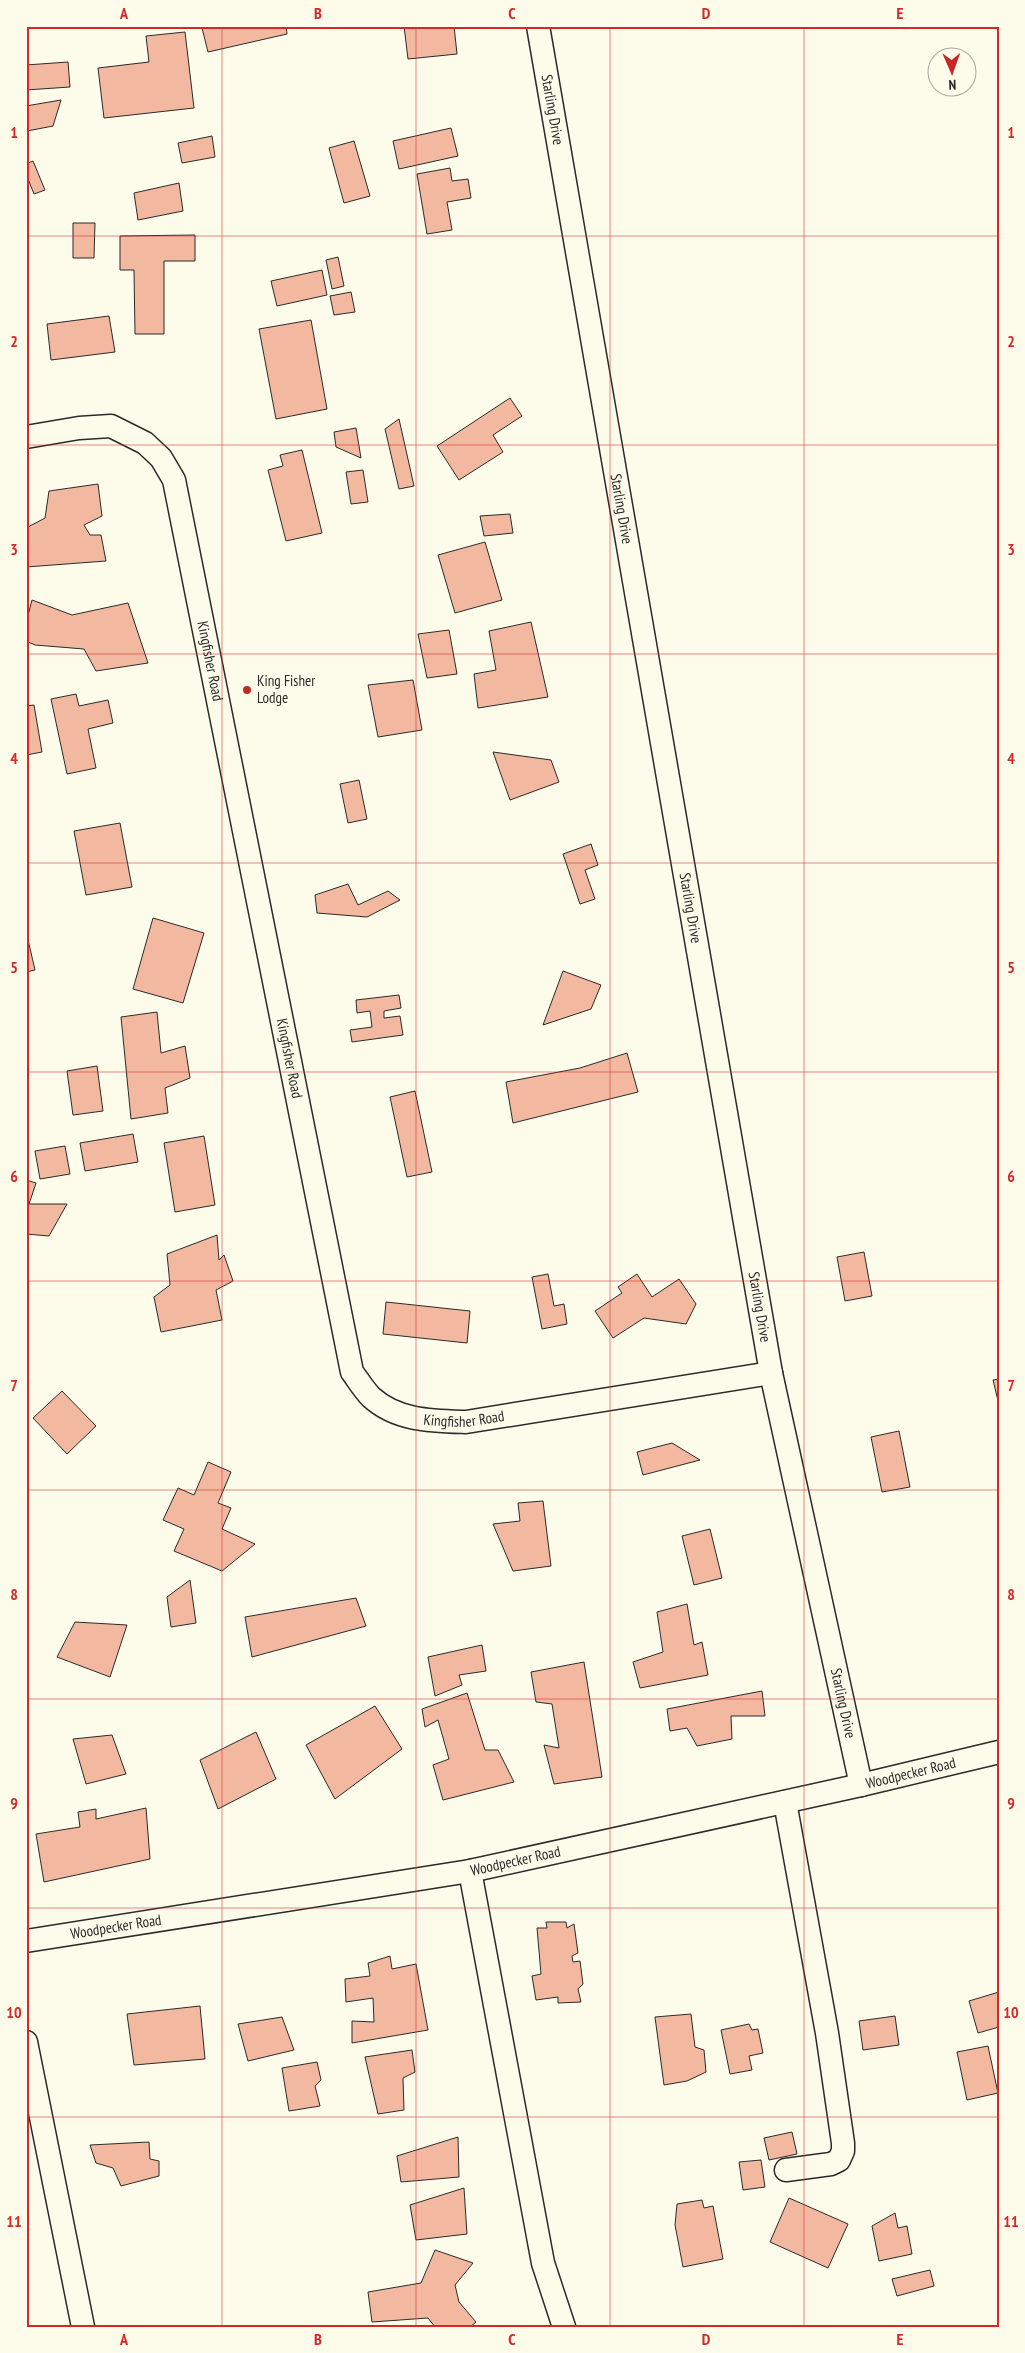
<svg xmlns="http://www.w3.org/2000/svg" width="1025" height="2353" viewBox="0 0 1025 2353" font-family="'PT Sans Narrow',sans-serif">
<rect width="100%" height="100%" fill="#fdfbea"/>
<!-- building -->
<path fill="#f2b8a0" stroke="#2b2b2b" d="M209,26H286L287,34L208,52L202,28Z
M404,26H454L457,54L408,59Z
M185,32L194,108L104,118L98,68L149,62L146,36Z
M68,62L70,87L26,90V65Z
M61,100L53,126L27,131L26,106Z
M451,128L458,156L399,169L393,141Z
M212,136L215,157L182,163L178,143Z
M354,141L370,196L344,203L329,148Z
M33,161L45,190L34,194L26,174V164Z
M450,168L452,181L468,179L471,198L447,202L452,230L427,234L417,174Z
M179,183L183,211L138,220L134,193Z
M73,223H95L94,258H73Z
M195,235V261H164V334H135L134,270H120V236Z
M338,257L344,286L332,289L326,260Z
M322,270L327,295L277,306L271,281Z
M351,292L355,312L334,315L330,296Z
M109,316L115,352L51,360L47,324Z
M311,320L327,409L276,419L259,329Z
M510,398L522,416L493,435L503,452L459,480L437,446Z
M399,419L414,486L399,489L385,429Z
M356,428L361,458L336,447L334,432Z
M302,450L322,533L286,541L268,470L283,466L280,455Z
M363,470L368,502L351,504L346,472Z
M98,484L102,516L84,525L90,535H101L106,561L26,567V528L45,518L49,491Z
M510,514L513,533L484,536L480,516Z
M485,542L502,600L455,613L438,555Z
M32,600L72,615L128,603L148,663L96,671L84,649L35,645L26,641V623Z
M531,622L548,697L478,708L474,674L496,670L489,631Z
M449,630L457,674L427,678L418,634Z
M413,680L422,730L378,737L368,685Z
M76,694L79,706L108,700L113,723L88,729L96,768L67,774L51,699Z
M34,705L42,752L26,755V706Z
M493,752L551,760L559,782L510,800Z
M359,780L367,819L348,823L340,784Z
M120,823L132,887L86,895L74,831Z
M591,844L598,865L585,870L595,899L580,904L563,854Z
M348,884L358,905L388,891L400,900L367,917L317,913L315,895Z
M153,918L204,933L183,1003L133,989Z
M26,931L35,970L26,972Z
M563,971L601,985L591,1009L543,1025Z
M399,995L401,1008L384,1011V1018L400,1016L403,1035L352,1042L350,1030L372,1027L370,1011L357,1013L356,1000Z
M157,1012L161,1053L185,1046L190,1078L165,1088L168,1113L131,1119L121,1017Z
M627,1053L638,1092L513,1123L506,1082L580,1068Z
M97,1066L103,1111L73,1115L67,1071Z
M415,1091L432,1172L407,1177L390,1097Z
M133,1134L138,1162L85,1171L80,1143Z
M204,1136L215,1205L175,1212L164,1143Z
M65,1146L70,1174L40,1179L35,1151Z
M26,1180L36,1183L29,1204H67L49,1236L26,1234Z
M217,1235L219,1260L224,1255L233,1281L216,1290L222,1320L161,1332L154,1297L170,1285L167,1254Z
M864,1252L872,1296L845,1301L837,1257Z
M548,1274L554,1306L564,1304L567,1324L542,1329L532,1277Z
M637,1274L652,1297L679,1279L696,1304L686,1324L644,1318L613,1338L595,1311L622,1293L618,1287Z
M386,1302L470,1311L467,1343L383,1334Z
M999,1379V1405L993,1380Z
M62,1391L96,1426L67,1454L33,1418Z
M899,1431L910,1487L882,1492L871,1437Z
M672,1443L700,1460L643,1475L637,1452Z
M208,1462L231,1472L218,1503L231,1508L222,1529L255,1544L222,1571L174,1551L184,1529L163,1520L178,1488L194,1495Z
M543,1501L551,1566L513,1571L493,1524L520,1521L518,1503Z
M710,1529L722,1578L694,1585L682,1536Z
M190,1580L196,1623L171,1627L167,1597Z
M356,1598L366,1626L252,1657L245,1617Z
M687,1604L694,1645L702,1642L708,1675L640,1688L633,1662L663,1652L657,1612Z
M75,1622L127,1625L110,1677L57,1657Z
M482,1645L486,1671L459,1675L462,1685L435,1696L428,1657Z
M584,1662L602,1777L554,1784L544,1745L559,1748L552,1704L536,1702L531,1672Z
M762,1691L765,1716H731L732,1739L697,1746L687,1728L670,1731L667,1709Z
M467,1693L485,1750H498L514,1782L443,1800L433,1765L449,1759L438,1720L425,1727L422,1709Z
M375,1706L402,1749L335,1799L306,1745Z
M256,1732L276,1779L218,1809L200,1760Z
M112,1735L126,1774L86,1784L73,1739Z
M146,1808L150,1859L44,1882L36,1834L80,1827L78,1812L96,1809V1819Z
M546,1922H566L567,1928L574,1924L578,1953L572,1956L573,1962L580,1961L583,1984L578,1989L581,2002L558,2003V1997L536,2000L532,1976L541,1974L537,1928H547Z
M390,1956L392,1969L416,1964L428,2030L352,2043V2021L374,2022L373,1998L346,2002L345,1979L370,1976L368,1963Z
M999,1992V2027L978,2033L969,2001Z
M200,2006L205,2059L134,2065L127,2014Z
M691,2014L695,2047L704,2050L706,2072L687,2081L664,2085L655,2017Z
M895,2016L899,2045L863,2050L859,2021Z
M282,2017L294,2050L248,2061L238,2024Z
M749,2024L752,2030L758,2029L763,2053L749,2056L752,2070L730,2074L721,2030Z
M988,2046L998,2093L967,2100L957,2052Z
M412,2050L415,2072L403,2078L404,2110L378,2114L365,2057Z
M317,2062L321,2080L315,2086L320,2106L289,2111L282,2068Z
M792,2132L797,2154L769,2160L764,2138Z
M458,2137L459,2177L401,2182L397,2156Z
M149,2142L150,2159L159,2161V2176L121,2186L113,2168L96,2163L90,2145Z
M761,2160L765,2187L743,2190L739,2162Z
M464,2188L467,2234L416,2240L410,2205Z
M789,2198L848,2224L828,2268L770,2242Z
M702,2200L704,2208L713,2206L723,2259L683,2267L675,2225L677,2204Z
M895,2213L898,2228L907,2226L912,2254L879,2261L872,2226Z
M435,2250L473,2263L455,2285L459,2302L476,2322L470,2327H435L428,2318L372,2322L368,2292L421,2283Z
M930,2270L934,2286L897,2296L892,2279Z"/>
<g fill="none" stroke-linecap="round" stroke-linejoin="round">
<!-- minor casing -->
<g stroke="#2b2b2b" stroke-width="25">
<g id="minor">
<path id="s1" d="M538,26L771,1373L861,1785"/>
<path id="s2" d="M26,437L79,428L111,426L145,443L161,458L174,480L352,1372C358,1380 364,1390 371,1397C397,1421 433,1421 466,1422L771,1373"/>
<path d="M785,1802L827,2033L843,2143V2151L839,2160L831,2164L786,2170"/>
<path d="M470,1871L543,2263L564,2327"/>
<path id="s3" d="M26,1941L470,1871L861,1785L999,1752"/>
<path d="M26,2042L83,2327"/>
</g>
</g>
<!-- minor -->
<use href="#minor" stroke="#fdfbea" stroke-width="22"/>
</g>
<!-- grid -->
<path fill="none" stroke="#d62828" stroke-width="1" stroke-opacity="0.55" d="M222,26V2327M416,26V2327M610,26V2327M804,26V2327M26,236H999M26,445H999M26,654H999M26,863H999M26,1072H999M26,1281H999M26,1490H999M26,1699H999M26,1908H999M26,2117H999"/>
<!-- markers -->
<circle fill="#c62828" stroke="#fdfbea" stroke-width="2" cx="247" cy="690" r="5"/>
<g text-anchor="middle" stroke-width="4" stroke-linejoin="round" paint-order="stroke">
<!-- street labels -->
<g font-size="15" fill="#2b2b2b" stroke="#fdfbea">
<text dy="5" stroke="none"><textPath href="#s1" startOffset="85">Starling Drive</textPath></text>
<text dy="5" stroke="none"><textPath href="#s1" startOffset="490">Starling Drive</textPath></text>
<text dy="5" stroke="none"><textPath href="#s2" startOffset="356">Kingfisher Road</textPath></text>
<text dy="5" stroke="none"><textPath href="#s1" startOffset="895">Starling Drive</textPath></text>
<text dy="5" stroke="none"><textPath href="#s2" startOffset="761">Kingfisher Road</textPath></text>
<text dy="5" stroke="none"><textPath href="#s1" startOffset="1300">Starling Drive</textPath></text>
<text dy="5" stroke="none"><textPath href="#s2" startOffset="1211">Kingfisher Road</textPath></text>
<text dy="5" stroke="none"><textPath href="#s1" startOffset="1705">Starling Drive</textPath></text>
<text dy="5" stroke="none"><textPath href="#s3" startOffset="901">Woodpecker Road</textPath></text>
<text dy="5" stroke="none"><textPath href="#s3" startOffset="496">Woodpecker Road</textPath></text>
<text dy="5" stroke="none"><textPath href="#s3" startOffset="91">Woodpecker Road</textPath></text>
</g>
<!-- poi labels -->
<g font-size="15" fill="#2b2b2b" stroke="#fdfbea" text-anchor="start">
<text x="257" y="686">King Fisher<tspan x="257" dy="17">Lodge</tspan></text>
</g>
</g>
<!-- border -->
<rect width="1025" height="2353" fill="none" stroke="#fdfbea" stroke-width="55"/>
<!-- north arrow -->
<g transform="translate(952 72) rotate(178)"><circle r="24" fill="#fdfbea" stroke="#a9a89e"/>
<path d="M0-4L9 19L0 12L-9 19Z" fill="#c62828"/>
<text y="-8" font-size="14" font-weight="bold" text-anchor="middle" fill="#2b2b2b">N</text>
</g>
<rect x="28" y="28" width="970" height="2298" fill="none" stroke="#d62828" stroke-width="2"/>
<g font-size="16" text-anchor="middle" font-weight="bold" fill="#d62828">
<text x="124" y="19">A</text>
<text x="318" y="19">B</text>
<text x="512" y="19">C</text>
<text x="706" y="19">D</text>
<text x="900" y="19">E</text>
<text x="14" y="138">1</text>
<text x="1011" y="138">1</text>
<text x="14" y="347">2</text>
<text x="1011" y="347">2</text>
<text x="14" y="555">3</text>
<text x="1011" y="555">3</text>
<text x="14" y="764">4</text>
<text x="1011" y="764">4</text>
<text x="14" y="973">5</text>
<text x="1011" y="973">5</text>
<text x="14" y="1182">6</text>
<text x="1011" y="1182">6</text>
<text x="14" y="1391">7</text>
<text x="1011" y="1391">7</text>
<text x="14" y="1600">8</text>
<text x="1011" y="1600">8</text>
<text x="14" y="1809">9</text>
<text x="1011" y="1809">9</text>
<text x="14" y="2018">10</text>
<text x="1011" y="2018">10</text>
<text x="14" y="2227">11</text>
<text x="1011" y="2227">11</text>
<text x="124" y="2345">A</text>
<text x="318" y="2345">B</text>
<text x="512" y="2345">C</text>
<text x="706" y="2345">D</text>
<text x="900" y="2345">E</text>
</g>
</svg>
